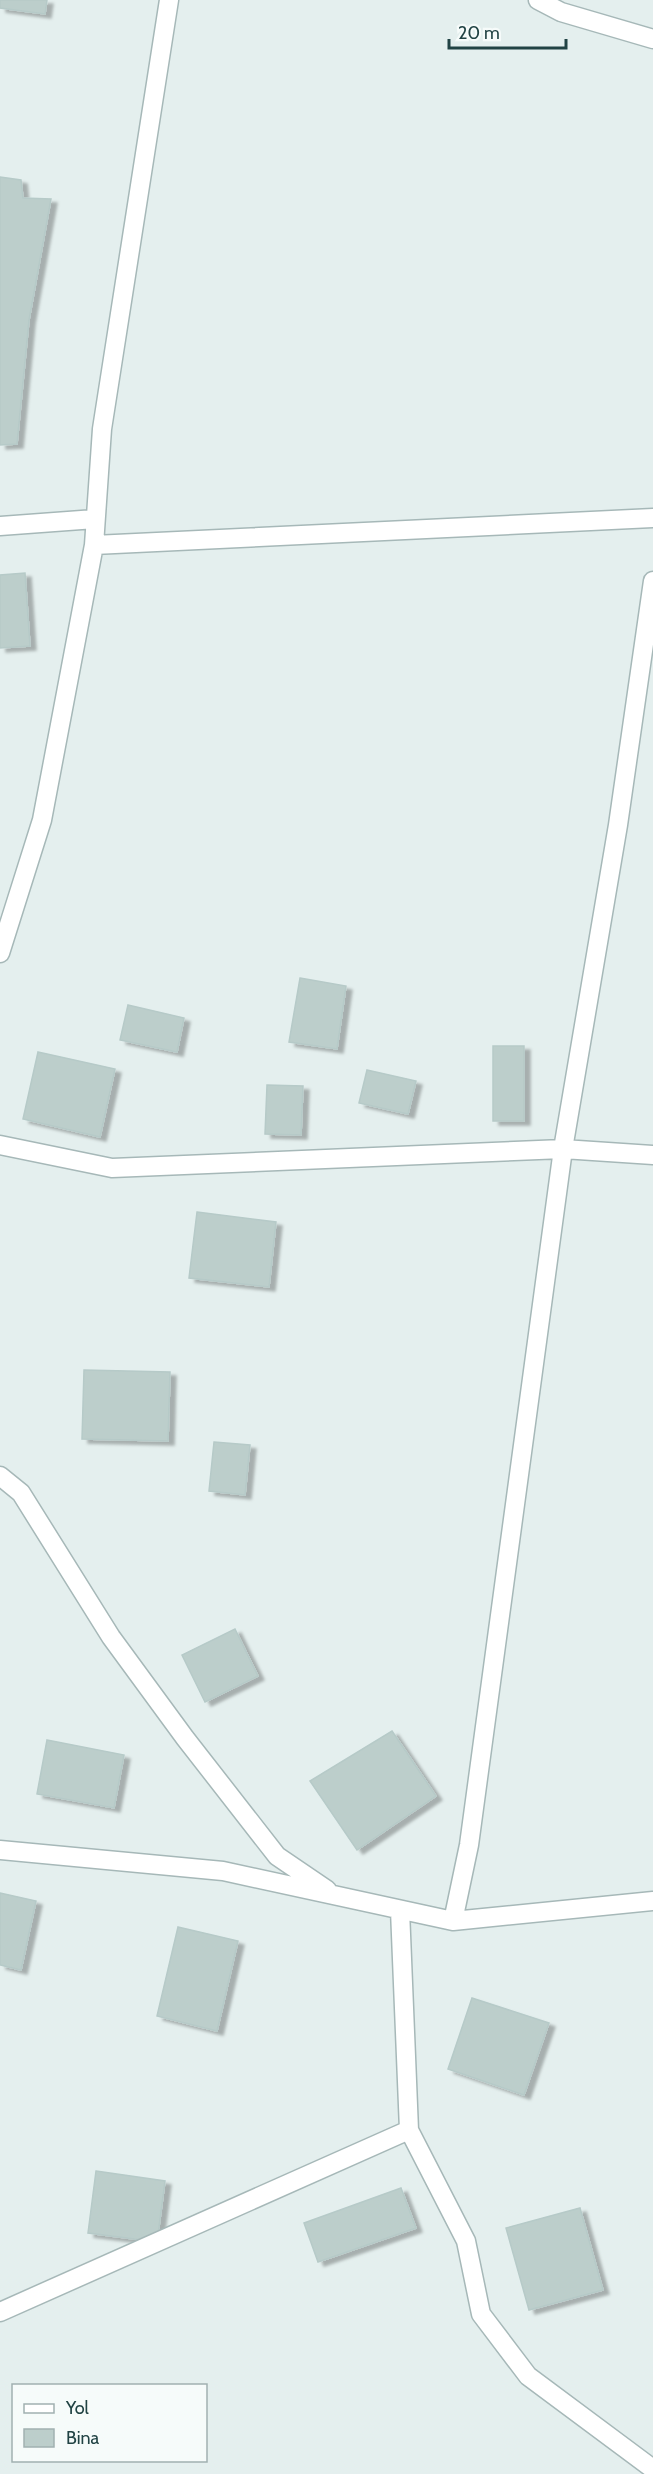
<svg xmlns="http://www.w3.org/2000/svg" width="653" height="2474" viewBox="0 0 653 2474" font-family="Cabin,sans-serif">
<defs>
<filter id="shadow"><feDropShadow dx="6" dy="4" stdDeviation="1.5" flood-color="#0004"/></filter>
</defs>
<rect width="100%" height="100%" fill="#e4efee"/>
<!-- building -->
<path fill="#bccecb" stroke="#b6cac8" stroke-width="1.5" filter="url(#shadow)" d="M0,0H47L45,14L0,8Z
M0,177L21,180L23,198L51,199L29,320L17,444L0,445Z
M25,573L30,646L0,648V575Z
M300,978L346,986L337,1049L289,1042Z
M128,1005L184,1018L177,1052L120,1040Z
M493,1046H524V1121H493Z
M38,1052L115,1069L100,1137L23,1119Z
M367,1070L416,1081L408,1114L359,1103Z
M267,1085L303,1086L301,1135L265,1134Z
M197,1212L276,1222L269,1287L189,1278Z
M84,1370L170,1372L168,1441L82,1439Z
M214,1442L250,1445L245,1495L209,1491Z
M235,1629L258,1676L205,1702L182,1655Z
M392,1731L436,1796L357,1850L310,1781Z
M47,1740L124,1755L114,1808L37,1794Z
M0,1893L36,1901L21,1970L0,1965Z
M178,1927L238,1941L217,2031L157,2016Z
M472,1998L549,2023L524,2095L448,2069Z
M96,2171L165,2181L157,2242L88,2233Z
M401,2188L416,2228L318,2262L304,2223Z
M580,2208L603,2290L529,2310L506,2228Z"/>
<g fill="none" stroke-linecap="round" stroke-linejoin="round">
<!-- minor casing -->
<g stroke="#a6b8b8" stroke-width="21">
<path id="minor" d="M538,0L561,12L653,39
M0,526L95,519
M94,545L653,518
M0,953L42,820L94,545L102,429L169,0
M0,1145L112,1168L563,1149L653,1155
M0,1476L21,1493L111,1637L185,1738L277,1856L327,1890
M0,1850L223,1871L453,1921L653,1901
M453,1921L469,1845L563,1149L618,825L653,581
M409,2130L466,2241L481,2314L528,2376L653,2469
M0,2312L409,2130L400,1910"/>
</g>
<!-- minor -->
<use href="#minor" stroke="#fff" stroke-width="18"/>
</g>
<!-- legend -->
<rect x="12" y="2384" width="195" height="78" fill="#f6fbfa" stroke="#a1b1b1" stroke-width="1.5"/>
<rect x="24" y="2404" width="30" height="9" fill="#ffffff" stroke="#a1b1b1" stroke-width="1.5"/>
<text x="66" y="2414" font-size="18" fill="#214344">Yol</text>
<rect x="24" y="2429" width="30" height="18" fill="#bccecb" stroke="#a1b1b1" stroke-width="1.5"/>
<text x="66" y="2444" font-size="18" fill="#214344">Bina</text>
<!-- scale -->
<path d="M449 39v9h117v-9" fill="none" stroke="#214344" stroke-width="3"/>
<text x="458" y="39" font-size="18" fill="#214344" stroke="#f6fbfa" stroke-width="4.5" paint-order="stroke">20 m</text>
</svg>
